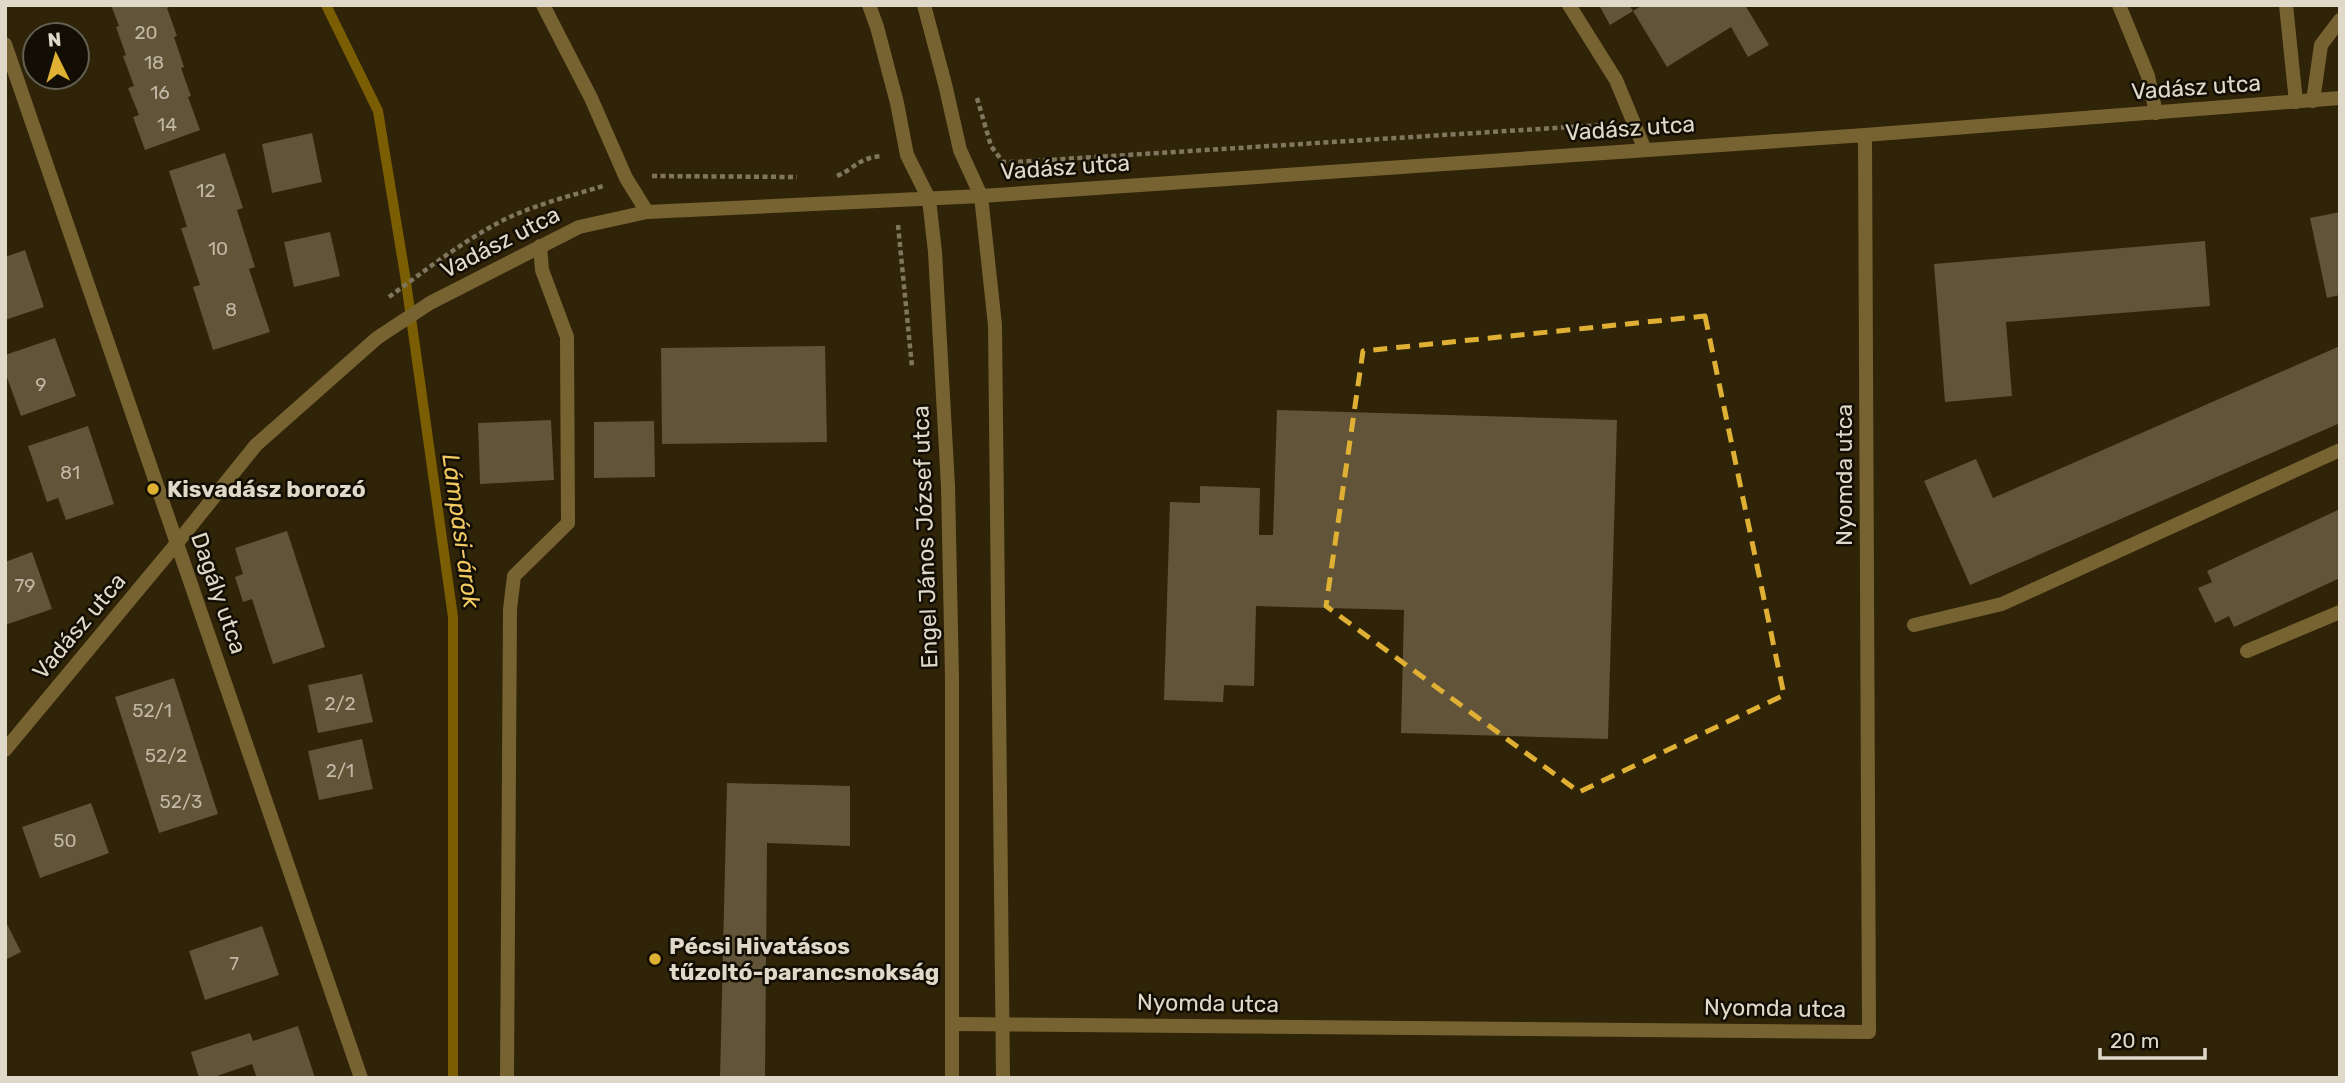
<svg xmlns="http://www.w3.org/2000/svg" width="2345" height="1083" viewBox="0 0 2345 1083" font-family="Rubik,sans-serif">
<rect width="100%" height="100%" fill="#2f2308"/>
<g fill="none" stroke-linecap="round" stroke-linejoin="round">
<!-- stream -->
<path stroke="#7b5e03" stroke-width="10" d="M326,5L378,111L405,275L453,617V1078"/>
</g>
<!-- building -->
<path fill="#615438" d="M111,5H173L167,8L177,36L174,37L184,67L181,68L191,96L188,97L200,130L145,150L133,117L139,115L128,88L134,86L123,56L126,55L116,27L119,26Z
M1599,5H1629L1633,11L1610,25Z
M1643,5H1745L1769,45L1748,57L1731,27L1667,67L1633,11Z
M312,133L322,182L272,193L262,144Z
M225,153L243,208L237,210L255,267L249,269L270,332L213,350L193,287L200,285L181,228L187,227L169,171Z
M2340,212V295L2327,298L2310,218Z
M330,232L340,276L294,287L284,242Z
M2205,241L2210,306L2006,322L2012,396L1945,402L1934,264Z
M25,250L44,307L5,320V257Z
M55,338L76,396L21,416L5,372V355Z
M825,346L827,442L662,444L661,348Z
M2340,346V423L1970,585L1924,481L1976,459L1993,498Z
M1277,410L1617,420L1608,739L1401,733L1404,610L1256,606L1254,686L1224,685L1223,702L1164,700L1170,502L1200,503V486L1260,488L1259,535H1273Z
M551,420L554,480L480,484L478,423Z
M654,421L655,477L594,478V422Z
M88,426L114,504L66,520L58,498L47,502L28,446Z
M2340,509V578L2234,627L2229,616L2215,623L2198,588L2212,582L2207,571Z
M287,531L325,647L273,664L252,599L243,602L235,577L243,574L235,548Z
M32,552L52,609L5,625V562Z
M362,674L373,722L318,733L308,685Z
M174,678L218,814L159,833L115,697Z
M362,739L373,789L319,800L308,751Z
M727,783L850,786V846L767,843L765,1078H720Z
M91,803L109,853L40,878L22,827Z
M5,920L21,952L5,960Z
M262,926L279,975L205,1000L189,951Z
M298,1026L315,1078H257L252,1064L211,1078H199L191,1052L250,1033L253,1041Z"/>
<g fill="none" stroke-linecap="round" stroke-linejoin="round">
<!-- path -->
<path stroke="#807660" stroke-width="4.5" stroke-dasharray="5 3.5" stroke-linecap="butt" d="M977,98L991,146L1003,162H1016L1602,125
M652,176L797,177
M837,176C857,167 858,158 882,156
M898,225L912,367
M389,297C424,271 458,245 496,224C529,206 567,197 603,186"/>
<!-- service -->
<path stroke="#776331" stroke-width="14" d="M543,5L591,98L626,178L647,212
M1569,5L1616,80L1645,150
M2119,5L2148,76L2156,113
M2286,5L2296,102
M2313,101L2321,45L2340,20
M1914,625L2002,604L2340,450
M2247,651L2340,612
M507,1078L510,609L514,576L568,523L567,337L542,270L540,246"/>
<!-- minor -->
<path stroke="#776331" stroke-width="14" d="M5,44L361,1078
M981,196L1865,135L2340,98
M952,1024L1869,1032L1865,135"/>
<!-- tertiary -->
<path stroke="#776331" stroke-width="14" d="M869,5L877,27L897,103L907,155L929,199L935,252L948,486L952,678V1078
M924,5L945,84L960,150L981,196L995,325L1003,1078
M5,750L177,543L256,445L377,338L430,303L579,227L647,212L981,196"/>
</g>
<!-- marked area -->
<path fill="none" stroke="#dfb034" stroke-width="5" stroke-dasharray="14 9" stroke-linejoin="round" d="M1705,316L1784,695L1579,792L1326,606L1363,351Z"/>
<!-- markers -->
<g fill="#dfb034" stroke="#120e04" stroke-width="2.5">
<circle cx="153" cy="489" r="7"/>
<circle cx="655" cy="959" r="7"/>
</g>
<g text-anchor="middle" stroke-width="5" stroke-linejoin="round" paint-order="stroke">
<!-- number labels -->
<g font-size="19" fill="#c0b8a5">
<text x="146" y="39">20</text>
<text x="154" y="69">18</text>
<text x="160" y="99">16</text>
<text x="167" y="131">14</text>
<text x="206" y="197">12</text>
<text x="218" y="255">10</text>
<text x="231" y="316">8</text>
<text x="41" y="391">9</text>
<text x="70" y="479">81</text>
<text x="25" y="592">79</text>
<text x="340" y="710">2/2</text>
<text x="152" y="717">52/1</text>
<text x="166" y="762">52/2</text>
<text x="340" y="777">2/1</text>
<text x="181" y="808">52/3</text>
<text x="65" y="847">50</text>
<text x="234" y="970">7</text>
</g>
<!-- street labels -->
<g font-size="23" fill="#e0d9c9" stroke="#120e04">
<text transform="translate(2196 87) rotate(-4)" y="8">Vadász utca</text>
<text transform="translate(1630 128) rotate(-4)" y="8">Vadász utca</text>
<text transform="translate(1065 167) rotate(-4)" y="8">Vadász utca</text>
<text transform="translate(500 242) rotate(-27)" y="8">Vadász utca</text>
<text transform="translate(1844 475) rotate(-90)" y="8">Nyomda utca</text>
<text transform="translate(925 537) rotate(-92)" y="8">Engel János József utca</text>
<text transform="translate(219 593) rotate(71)" y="8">Dagály utca</text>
<text transform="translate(79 626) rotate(-50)" y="8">Vadász utca</text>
<text transform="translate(1208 1003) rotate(1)" y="8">Nyomda utca</text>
<text transform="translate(1775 1008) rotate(1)" y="8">Nyomda utca</text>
</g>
<!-- poi labels -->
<g font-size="23" font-weight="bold" fill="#e0d9c9" stroke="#120e04" text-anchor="start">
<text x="167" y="497">Kisvadász borozó</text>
<text x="669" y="954">Pécsi Hivatásos<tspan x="669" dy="26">tűzoltó-parancsnokság</tspan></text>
</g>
<!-- water labels -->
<g font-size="24" font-style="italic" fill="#f3c961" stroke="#120e04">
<text transform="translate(461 531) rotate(82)" y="8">Lámpási-árok</text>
</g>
</g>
<!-- border -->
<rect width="2345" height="1083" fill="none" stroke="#e0d9c9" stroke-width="14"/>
<!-- north arrow -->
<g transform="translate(56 56) rotate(355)"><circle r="33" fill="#120e04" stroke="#645f53" stroke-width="2"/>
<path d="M0-5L12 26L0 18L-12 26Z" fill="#dfb034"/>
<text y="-10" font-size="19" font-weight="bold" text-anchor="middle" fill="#e0d9c9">N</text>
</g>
<!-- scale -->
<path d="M2100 1048v10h105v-10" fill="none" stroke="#e0d9c9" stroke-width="3.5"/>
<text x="2110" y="1048" font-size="21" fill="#e0d9c9" stroke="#120e04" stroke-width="5" paint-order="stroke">20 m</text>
</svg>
